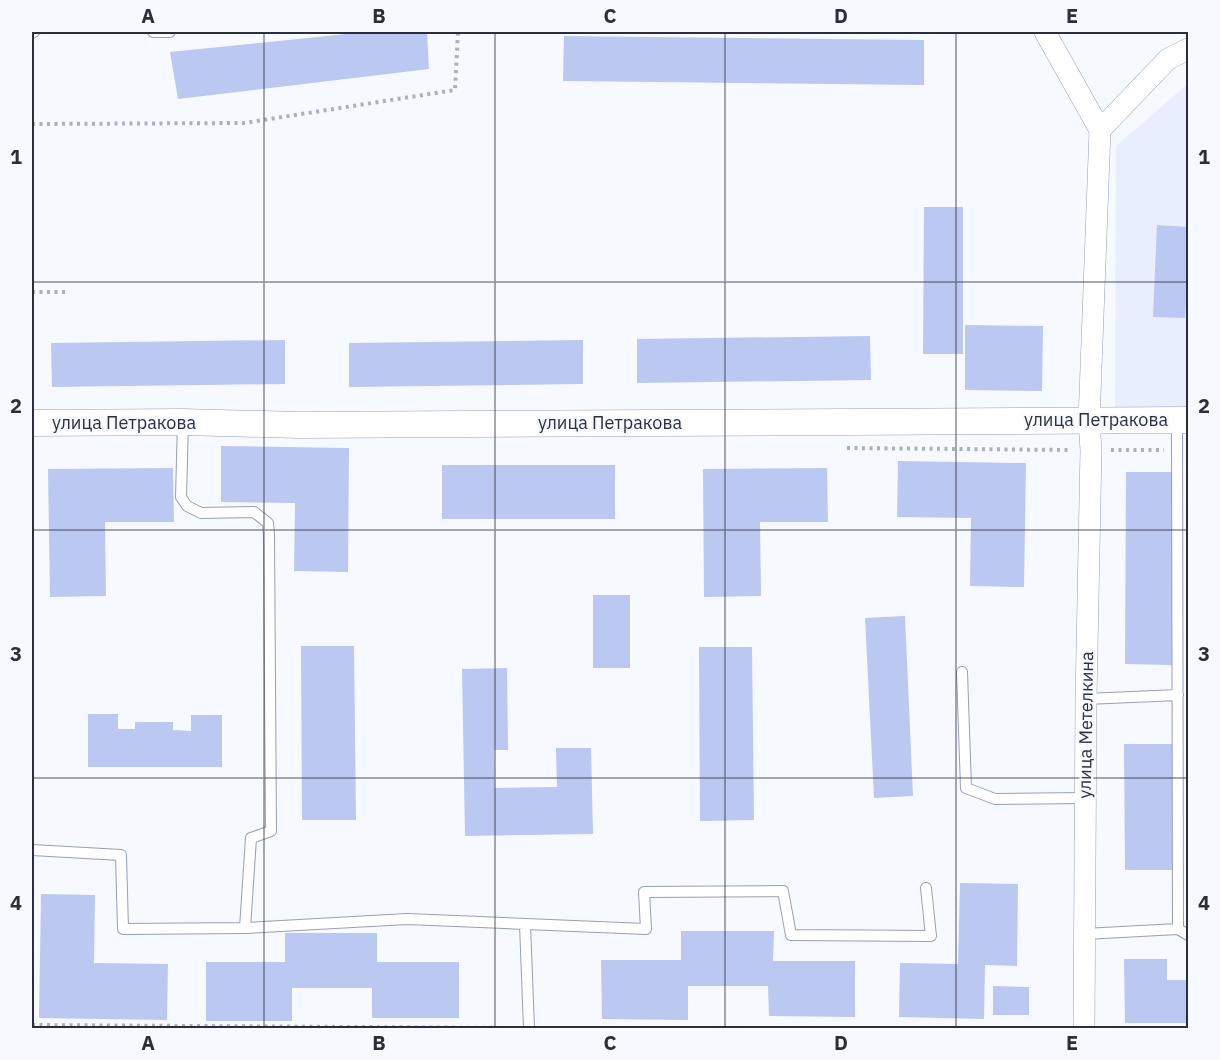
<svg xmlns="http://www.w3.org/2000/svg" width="1220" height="1060" viewBox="0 0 1220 1060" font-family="'IBM Plex Sans',sans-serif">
<rect width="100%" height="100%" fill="#f6f9ff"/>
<!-- built -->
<path fill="#e9eefe" d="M1188,84V407H1115L1116,146Z"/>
<!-- building -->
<path fill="#bbc8f2" d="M366,32H427L429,69L178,99L170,52Z
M564,36L924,40V85L563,81Z
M924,207H963V354H923Z
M1157,225L1188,227V302H1186L1185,318L1153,317Z
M965,325L1043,326L1042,391L965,390Z
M870,336L871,380L637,383V339Z
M285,340V384L52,387L51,343Z
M583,340V384L349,387V343Z
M221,446L349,448L348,572L294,571L295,503L221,502Z
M898,461L1026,463L1024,587L970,586L971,518L897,517Z
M442,465H615V519H442Z
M173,468L174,522H105L106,596L50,597L48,469Z
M827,468L828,522H760L761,596L704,597L703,469Z
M1126,472H1174L1173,665L1125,664Z
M593,595H630V668H593Z
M905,616L913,796L874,798L865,618Z
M301,646H354L356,820H302Z
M699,647H752L754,820L700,821Z
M507,668L508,750H494L495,788L557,787L556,748H591L593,834L465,836L462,669Z
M88,714H118V729H135V722H173V730L191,731V715H222V767H88Z
M1124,744H1173V870H1125Z
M960,883L1018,884L1017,966L985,965L984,1019L899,1017L900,963L958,964Z
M41,894L95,895L94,963L168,964L167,1020L39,1018Z
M681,931H774L773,961H855V1017L769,1016L768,986H688V1020L602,1019L601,960H681Z
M285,933H377V962H459V1018H372V988H292V1021H206V962H285Z
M1124,959H1167V980H1188V1023H1125Z
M993,986L1029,987V1015H993Z"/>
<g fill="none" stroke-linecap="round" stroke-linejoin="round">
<!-- service casing -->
<g stroke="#969fbc" stroke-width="12">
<path id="service" d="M153,32H170
M32,33L34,32
M1177,420L1178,929
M183,422L181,497L187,506L201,513L254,512L268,523L269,536L271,831L251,838L245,928
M962,672L966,788L995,799L1085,798
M1086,699L1178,695
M32,850L121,855L123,929L245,928L407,919L646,929L644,892L783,891L791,935L931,936L926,888
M525,924L529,1028
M1084,934L1178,929L1188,935"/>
</g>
<!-- minor casing -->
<g stroke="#969fbc" stroke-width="22">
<path id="minor" d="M1045,32L1100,130
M1084,1028L1086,699L1091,450L1089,421L1100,130L1168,59L1188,49"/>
</g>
<!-- tertiary casing -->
<g stroke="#969fbc" stroke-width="27">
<path id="tertiary" d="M32,423L183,422L299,425L1188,420"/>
</g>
<!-- path -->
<path stroke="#adb0b8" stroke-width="4" stroke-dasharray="3 4.5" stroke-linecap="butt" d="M32,124L244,123L455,90L458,32
M32,292H65
M847,448L1071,450
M1111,450H1164
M32,1025L514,1028
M542,1028H695"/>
<!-- service -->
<use href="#service" stroke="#fff" stroke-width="10"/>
<!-- minor -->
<use href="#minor" stroke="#fff" stroke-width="21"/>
<!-- tertiary -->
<use href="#tertiary" stroke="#fff" stroke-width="26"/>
</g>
<!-- grid -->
<path fill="none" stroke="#2b2f3b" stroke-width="1.5" stroke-opacity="0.55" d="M264,32V1028M495,32V1028M725,32V1028M956,32V1028M32,282H1188M32,530H1188M32,778H1188"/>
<g text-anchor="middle" stroke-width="4.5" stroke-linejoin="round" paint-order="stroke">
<!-- street labels -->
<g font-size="18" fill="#2b2f3b" stroke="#f6f9ff">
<text x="1096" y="426">улица Петракова</text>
<text x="124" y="429">улица Петракова</text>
<text x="610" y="429">улица Петракова</text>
<text transform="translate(1086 725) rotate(-89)" y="6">улица Метелкина</text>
</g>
</g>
<!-- border -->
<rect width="1220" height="1060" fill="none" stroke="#f6f9ff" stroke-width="66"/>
<rect x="33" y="33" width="1154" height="994" fill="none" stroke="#2b2f3b" stroke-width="2"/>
<g font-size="20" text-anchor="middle" font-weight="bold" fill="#2b2f3b">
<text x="148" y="23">A</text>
<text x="379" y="23">B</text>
<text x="610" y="23">C</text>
<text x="841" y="23">D</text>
<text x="1072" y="23">E</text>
<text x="16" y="164">1</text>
<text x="1204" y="164">1</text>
<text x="16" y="413">2</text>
<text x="1204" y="413">2</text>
<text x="16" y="661">3</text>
<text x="1204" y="661">3</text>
<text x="16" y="910">4</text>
<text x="1204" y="910">4</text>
<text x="148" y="1050">A</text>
<text x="379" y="1050">B</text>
<text x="610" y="1050">C</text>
<text x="841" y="1050">D</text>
<text x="1072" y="1050">E</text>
</g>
</svg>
